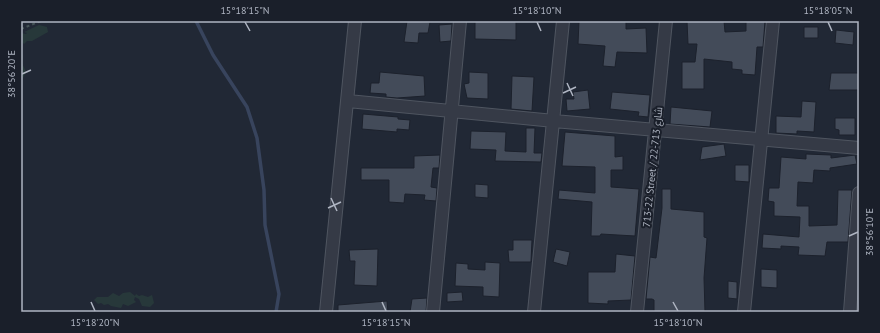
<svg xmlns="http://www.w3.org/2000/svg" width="880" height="333" viewBox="0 0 880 333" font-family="'PT Sans',Cairo,sans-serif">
<rect width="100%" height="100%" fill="#212835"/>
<!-- green -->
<path fill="#27383a" d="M39,25L47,27L48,32L32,41H27L24,44L22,42L21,48V33L26,34L27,33L24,32Z
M21,52L23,56L22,63L26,72L21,82Z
M130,292L135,296L136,294L139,296L142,295L148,297L152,295L154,303L150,307L142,306L139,299L135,297L134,300L136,302L128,306L123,304L121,308L111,306L108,304L104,305L101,303L98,304L94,300L97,297H108L113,293L119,296L123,293Z"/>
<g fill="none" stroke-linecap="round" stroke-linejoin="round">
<!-- stream -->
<path stroke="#38445d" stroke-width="3.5" d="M196,21L213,55L247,107L257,138L264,190L265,225L279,294L276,312"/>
</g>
<!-- building -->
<path fill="#434b59" stroke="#1c212c" d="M407,21L430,22L428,33H419L418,43L404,42Z
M475,21H516V40L475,39Z
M579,21H626V29L646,28L647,53L617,52L615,67L603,66L605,46L578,44Z
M687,21H724L725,32L746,31V21H765L763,47H757L755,75L742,74V70L732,69V62L704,59V89H682V62H695L697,44H688Z
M452,24L451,41L440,42L439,25Z
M804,27H818V38H804Z
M836,30L854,32L853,45L835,43Z
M380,72L424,76L425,96L397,98L386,97V94L370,93L371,83H379Z
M469,72L488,73V99L467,98L464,84L469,83Z
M831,73H859V90H829Z
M512,76L534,77L532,111L511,109Z
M588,90L590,109L567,111L566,99H574L573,92Z
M612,92L650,95L648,117L638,116L639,112L610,109Z
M802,101L816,102L814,132L797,131V134L776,133V116L801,117Z
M671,107L712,111L710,127L670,124Z
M363,114L398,117V119L410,120L409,130L397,129V132L362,129Z
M835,118H855V135H839V130L835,129Z
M526,128H535L534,153H542L541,162L495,161L496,150L470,149L471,131L506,132L505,151L526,152Z
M565,132L615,136V157L623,156V170H611V187L639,189L635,236L601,234L600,236H591L592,202L558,199L559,190L595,193V167L562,166Z
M724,144L726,156L700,160L702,147Z
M806,154L831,155V158L855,155L857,164L830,168V171L814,170L813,183L798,182L797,206H809V226L837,225L838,190H852L848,242H827L825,256L798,255L799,247L781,246V249L762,248L763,234L799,237L800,217L774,216V202L768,201L769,188H779L781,157L806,159Z
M440,155L439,168H433L431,187L437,188L436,201L424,200L425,195L405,194L404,203L389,202V180H361V168H414V156Z
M735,165H749V182L735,181Z
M475,184L488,185V198L475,197Z
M662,189H671V209L704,212V237L707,238L704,278L705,312H654V300L652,299H646L650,257L656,258L657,250L662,208Z
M513,240H532L531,262H509L508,250H513Z
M378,249L377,286L354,285L355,261H350L349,250Z
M556,249L570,252L567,266L553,262Z
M616,254L635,256L631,300L608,301V304L588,303V272H615Z
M485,262L500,263L499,297L483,296V287L455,286L456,263L468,264V269L485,270Z
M761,269L777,270V288L761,287Z
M728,281L737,282V299L728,298Z
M462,292L463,301L447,302V293Z
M427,298L426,312H410L412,299Z
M387,301L388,312H338V305Z"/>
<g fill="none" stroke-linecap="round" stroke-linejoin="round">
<!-- minor casing -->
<g stroke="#4f5560" stroke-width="14">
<path id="minor" d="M348,101L554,121L859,148
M326,312L355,21
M433,312L460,21
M534,312L563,21
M637,312L666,21
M744,312L773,21
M850,312L859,193"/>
</g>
<!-- path -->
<path stroke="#455357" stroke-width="2" stroke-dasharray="3 3" stroke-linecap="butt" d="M21,29L41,21"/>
<!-- minor -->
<use href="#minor" stroke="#353a46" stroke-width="12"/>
</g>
<!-- ticks -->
<path fill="none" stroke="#afb5c2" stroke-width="1.5" d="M245,22L250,31M537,22L541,31M828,22L832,31M22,74L31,70M567,83L573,96M563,93L576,87M331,198L337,211M328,208L341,202M849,236L858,232M91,302L95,311M382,302L386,311M673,302L678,311"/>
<g text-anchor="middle" stroke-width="4" stroke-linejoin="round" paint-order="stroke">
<!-- street labels -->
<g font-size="10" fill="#afb5c2" stroke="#1a1f2a">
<text transform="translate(652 167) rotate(-84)" y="4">713-22 Street / شارع 713-22</text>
</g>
</g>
<!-- border -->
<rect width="880" height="333" fill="none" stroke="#1a1f2a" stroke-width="44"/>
<rect x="22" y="22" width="836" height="289" fill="none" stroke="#afb5c2" stroke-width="1.5"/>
<g font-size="10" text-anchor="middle" fill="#afb5c2">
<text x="245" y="14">15°18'15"N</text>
<text x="537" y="14">15°18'10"N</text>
<text x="828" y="14">15°18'05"N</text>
<text transform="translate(11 74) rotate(-90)" y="4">38°56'20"E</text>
<text transform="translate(869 232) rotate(-90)" y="4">38°56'10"E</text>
<text x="95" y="326">15°18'20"N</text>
<text x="386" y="326">15°18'15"N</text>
<text x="678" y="326">15°18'10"N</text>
</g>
</svg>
